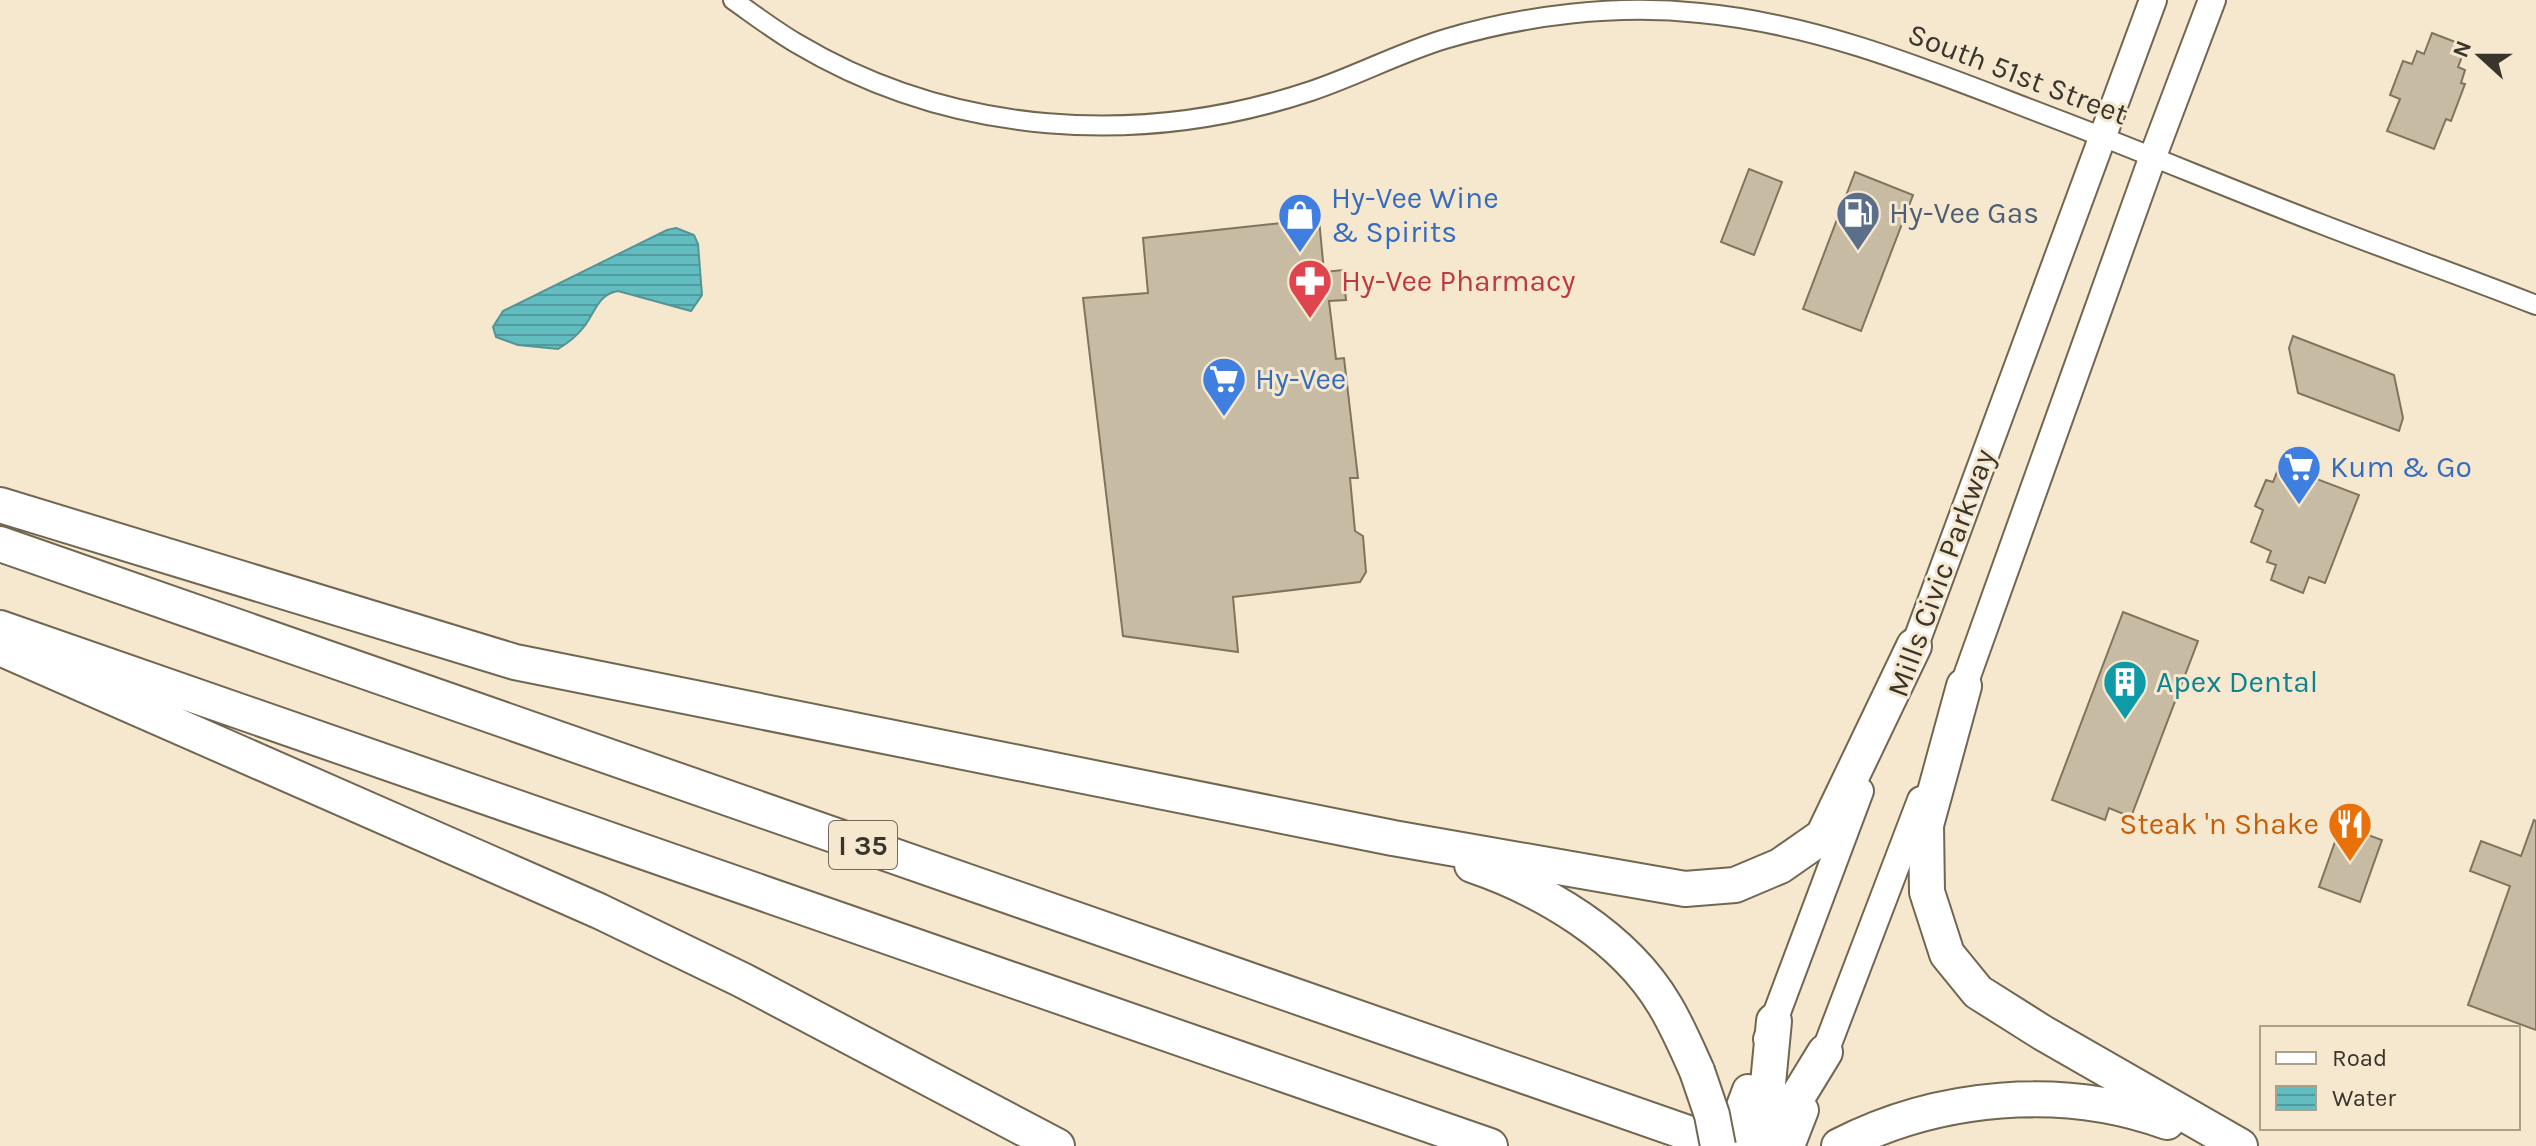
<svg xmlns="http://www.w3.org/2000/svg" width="2536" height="1146" viewBox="0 0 2536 1146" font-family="Karla,sans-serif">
<defs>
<pattern id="water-rules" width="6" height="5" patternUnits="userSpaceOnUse" patternTransform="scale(2)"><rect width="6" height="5" fill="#62bdc1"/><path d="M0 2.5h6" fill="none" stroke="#529a9d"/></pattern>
</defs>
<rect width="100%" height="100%" fill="#f5e8cf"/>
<!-- water -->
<path fill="url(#water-rules)" stroke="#569494" stroke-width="2" d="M676,228L694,235L698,244L702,295L691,311L618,291C598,294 595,313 583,328C576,337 568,343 558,349L518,345L496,337L493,327L503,311L667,230Z"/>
<!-- building -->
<path fill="#c7bba3" stroke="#80745e" stroke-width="2" d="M2432,33L2466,46L2458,67L2465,70L2461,83L2465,84L2451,121L2446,119L2434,149L2387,131L2400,99L2390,95L2403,61L2412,64L2417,51L2424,54Z
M1749,169L1782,182L1754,255L1721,242Z
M1855,172L1913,195L1861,331L1803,309Z
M1319,219L1324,272L1343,270L1346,300L1329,301L1336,359L1344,358L1358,478H1350L1355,531L1363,536L1366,572L1360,582L1233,597L1238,652L1123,636L1083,298L1148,293L1143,238Z
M2293,336L2394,375L2403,418L2399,431L2298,393L2289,348Z
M2280,465L2359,495L2325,583L2309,577L2303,593L2271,580L2276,565L2267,562L2271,551L2251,542L2263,510L2255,506L2266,480L2273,482Z
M2123,612L2198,641L2131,817L2109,808L2105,820L2052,800Z
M2534,820L2536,821V1030L2468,1005L2510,886L2470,871L2481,841L2521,856Z
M2341,825L2382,840L2360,902L2319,887Z"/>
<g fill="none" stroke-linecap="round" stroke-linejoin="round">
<!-- street casing -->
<g stroke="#716650" stroke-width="22">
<path id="street" d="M733,0C753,14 774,30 796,43C952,136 1140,148 1311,91C1356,76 1399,53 1445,39C1526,15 1615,4 1700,13C1828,25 1945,77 2064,122C2150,155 2235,191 2321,224C2393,252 2465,277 2536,305"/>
</g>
<!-- secondary casing -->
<g stroke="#716650" stroke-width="30">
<path id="secondary" d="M1908,664L2153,0
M1957,704L2153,156L2212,0
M1767,1039L1860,791
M1818,1070L1921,800"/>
</g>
<!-- primary casing -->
<g stroke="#716650" stroke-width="34">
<path id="primary" d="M1727,1146L1748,1090
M1789,1146L1803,1110"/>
</g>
<!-- highway casing -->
<g stroke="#716650" stroke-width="38">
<path id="highway" d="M0,505L515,662L1393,838L1685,889L1735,885L1780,866L1823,836L1914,646
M0,544L1725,1146
M0,628L1490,1146
M0,648L599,911L742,980L1057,1146
M1964,686L1926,825L1927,892L1947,954L1978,992L2043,1033L2240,1146
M1472,865C1545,890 1624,937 1664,1004C1677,1025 1687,1049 1697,1071
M1759,1146L1792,1106L1825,1052
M1762,1146L1774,1021
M1839,1146C1938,1095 2062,1084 2167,1122"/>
</g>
<!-- street -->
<use href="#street" stroke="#fff" stroke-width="18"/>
<!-- secondary -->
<use href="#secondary" stroke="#fff" stroke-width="26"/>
<!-- primary -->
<use href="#primary" stroke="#fff" stroke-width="30"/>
<!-- highway -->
<use href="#highway" stroke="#fff" stroke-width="34"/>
<!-- highway-bridge casing -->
<g stroke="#716650" stroke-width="38" stroke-linecap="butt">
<path id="highway-bridge" d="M1697,1071L1712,1115L1718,1146"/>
</g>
<!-- highway-bridge -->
<use href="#highway-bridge" stroke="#fff" stroke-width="34"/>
</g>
<!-- icons -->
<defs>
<g id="fuel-pin" transform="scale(2.3)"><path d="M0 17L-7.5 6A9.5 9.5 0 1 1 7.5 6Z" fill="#5c6f8a" stroke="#f5e8cf"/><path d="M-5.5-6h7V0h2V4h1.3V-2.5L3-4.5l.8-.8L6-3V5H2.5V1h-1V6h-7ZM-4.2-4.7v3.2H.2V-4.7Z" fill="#fff"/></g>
<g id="shop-pin" transform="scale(2.3)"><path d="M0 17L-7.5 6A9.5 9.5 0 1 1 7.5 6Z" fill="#3f7fe0" stroke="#f5e8cf"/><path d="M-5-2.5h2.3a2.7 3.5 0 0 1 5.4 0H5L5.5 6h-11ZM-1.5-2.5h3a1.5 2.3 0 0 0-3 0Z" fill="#fff"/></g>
<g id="pharmacy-pin" transform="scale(2.3)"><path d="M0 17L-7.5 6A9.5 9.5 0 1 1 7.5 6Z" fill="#e0444e" stroke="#f5e8cf"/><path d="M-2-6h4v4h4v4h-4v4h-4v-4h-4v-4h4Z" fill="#fff"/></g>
<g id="supermarket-pin" transform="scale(2.3)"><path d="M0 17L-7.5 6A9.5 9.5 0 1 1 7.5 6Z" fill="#3f7fe0" stroke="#f5e8cf"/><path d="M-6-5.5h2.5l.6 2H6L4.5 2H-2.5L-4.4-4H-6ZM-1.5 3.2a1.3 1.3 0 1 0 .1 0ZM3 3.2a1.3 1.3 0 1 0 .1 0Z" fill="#fff"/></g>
<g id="building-pin" transform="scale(2.3)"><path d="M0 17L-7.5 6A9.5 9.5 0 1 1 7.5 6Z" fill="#0f9aa8" stroke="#f5e8cf"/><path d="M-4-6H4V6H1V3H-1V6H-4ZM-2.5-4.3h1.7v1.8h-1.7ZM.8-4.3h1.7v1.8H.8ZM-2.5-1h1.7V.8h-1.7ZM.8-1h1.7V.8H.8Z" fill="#fff"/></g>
<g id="restaurant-pin" transform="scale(2.3)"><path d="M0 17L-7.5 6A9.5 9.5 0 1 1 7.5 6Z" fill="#e8710a" stroke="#f5e8cf"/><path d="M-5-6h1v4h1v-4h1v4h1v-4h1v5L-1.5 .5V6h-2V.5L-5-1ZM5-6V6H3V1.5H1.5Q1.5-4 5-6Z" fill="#fff"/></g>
</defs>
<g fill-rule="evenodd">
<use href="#fuel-pin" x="1858" y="213"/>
<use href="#shop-pin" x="1300" y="215"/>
<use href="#pharmacy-pin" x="1310" y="281"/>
<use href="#supermarket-pin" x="1224" y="379"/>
<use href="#supermarket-pin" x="2299" y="467"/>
<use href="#building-pin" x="2125" y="682"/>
<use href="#restaurant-pin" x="2350" y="824"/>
</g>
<g text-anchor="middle" stroke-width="6" stroke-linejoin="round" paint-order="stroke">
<!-- shield labels -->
<rect fill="#f5e8cf" stroke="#726b5d" stroke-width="2" x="829" y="821" width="68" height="48" rx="6"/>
<g font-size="28" font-weight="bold" fill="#3a352c">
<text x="863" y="855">I 35</text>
</g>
<!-- street labels -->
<g font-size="30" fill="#3a352c" stroke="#f5e8cf">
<text transform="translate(2018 74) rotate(21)" y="10">South 51st Street</text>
<text transform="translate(1941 573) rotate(-70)" y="10">Mills Civic Parkway</text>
</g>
<!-- shop labels -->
<g font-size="30" fill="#366cbe" stroke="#f5e8cf" text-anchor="start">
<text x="1331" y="208">Hy-Vee Wine<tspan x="1331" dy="34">&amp; Spirits</tspan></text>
<text x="1255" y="389">Hy-Vee</text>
<text x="2330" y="477">Kum &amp; Go</text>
</g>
<!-- service labels -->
<g font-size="30" fill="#4e5e75" stroke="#f5e8cf" text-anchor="start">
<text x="1889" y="223">Hy-Vee Gas</text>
</g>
<!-- health labels -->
<g font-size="30" fill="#be3a42" stroke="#f5e8cf" text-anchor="start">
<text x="1341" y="291">Hy-Vee Pharmacy</text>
</g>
<!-- culture labels -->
<g font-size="30" fill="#0d838f" stroke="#f5e8cf" text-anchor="start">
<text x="2156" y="692">Apex Dental</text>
</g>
<!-- food labels -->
<g font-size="30" fill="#c56008" stroke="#f5e8cf" text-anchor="end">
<text x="2319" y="834">Steak 'n Shake</text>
</g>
</g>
<!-- legend -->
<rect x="2260" y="1026" width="260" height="104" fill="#f5e8cf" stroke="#aaa08e" stroke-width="2"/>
<rect x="2276" y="1052" width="40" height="12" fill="#ffffff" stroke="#aaa08e" stroke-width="2"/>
<text x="2332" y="1066" font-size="24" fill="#3a352c">Road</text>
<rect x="2276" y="1086" width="40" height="24" fill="url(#water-rules)" stroke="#aaa08e" stroke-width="2"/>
<text x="2332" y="1106" font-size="24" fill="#3a352c">Water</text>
<!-- north arrow -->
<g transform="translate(2480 56) rotate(291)" stroke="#f5e8cf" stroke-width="6" paint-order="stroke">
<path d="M0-6L14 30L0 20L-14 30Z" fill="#3a352c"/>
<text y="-12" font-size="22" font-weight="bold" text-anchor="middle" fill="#3a352c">N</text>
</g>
</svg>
